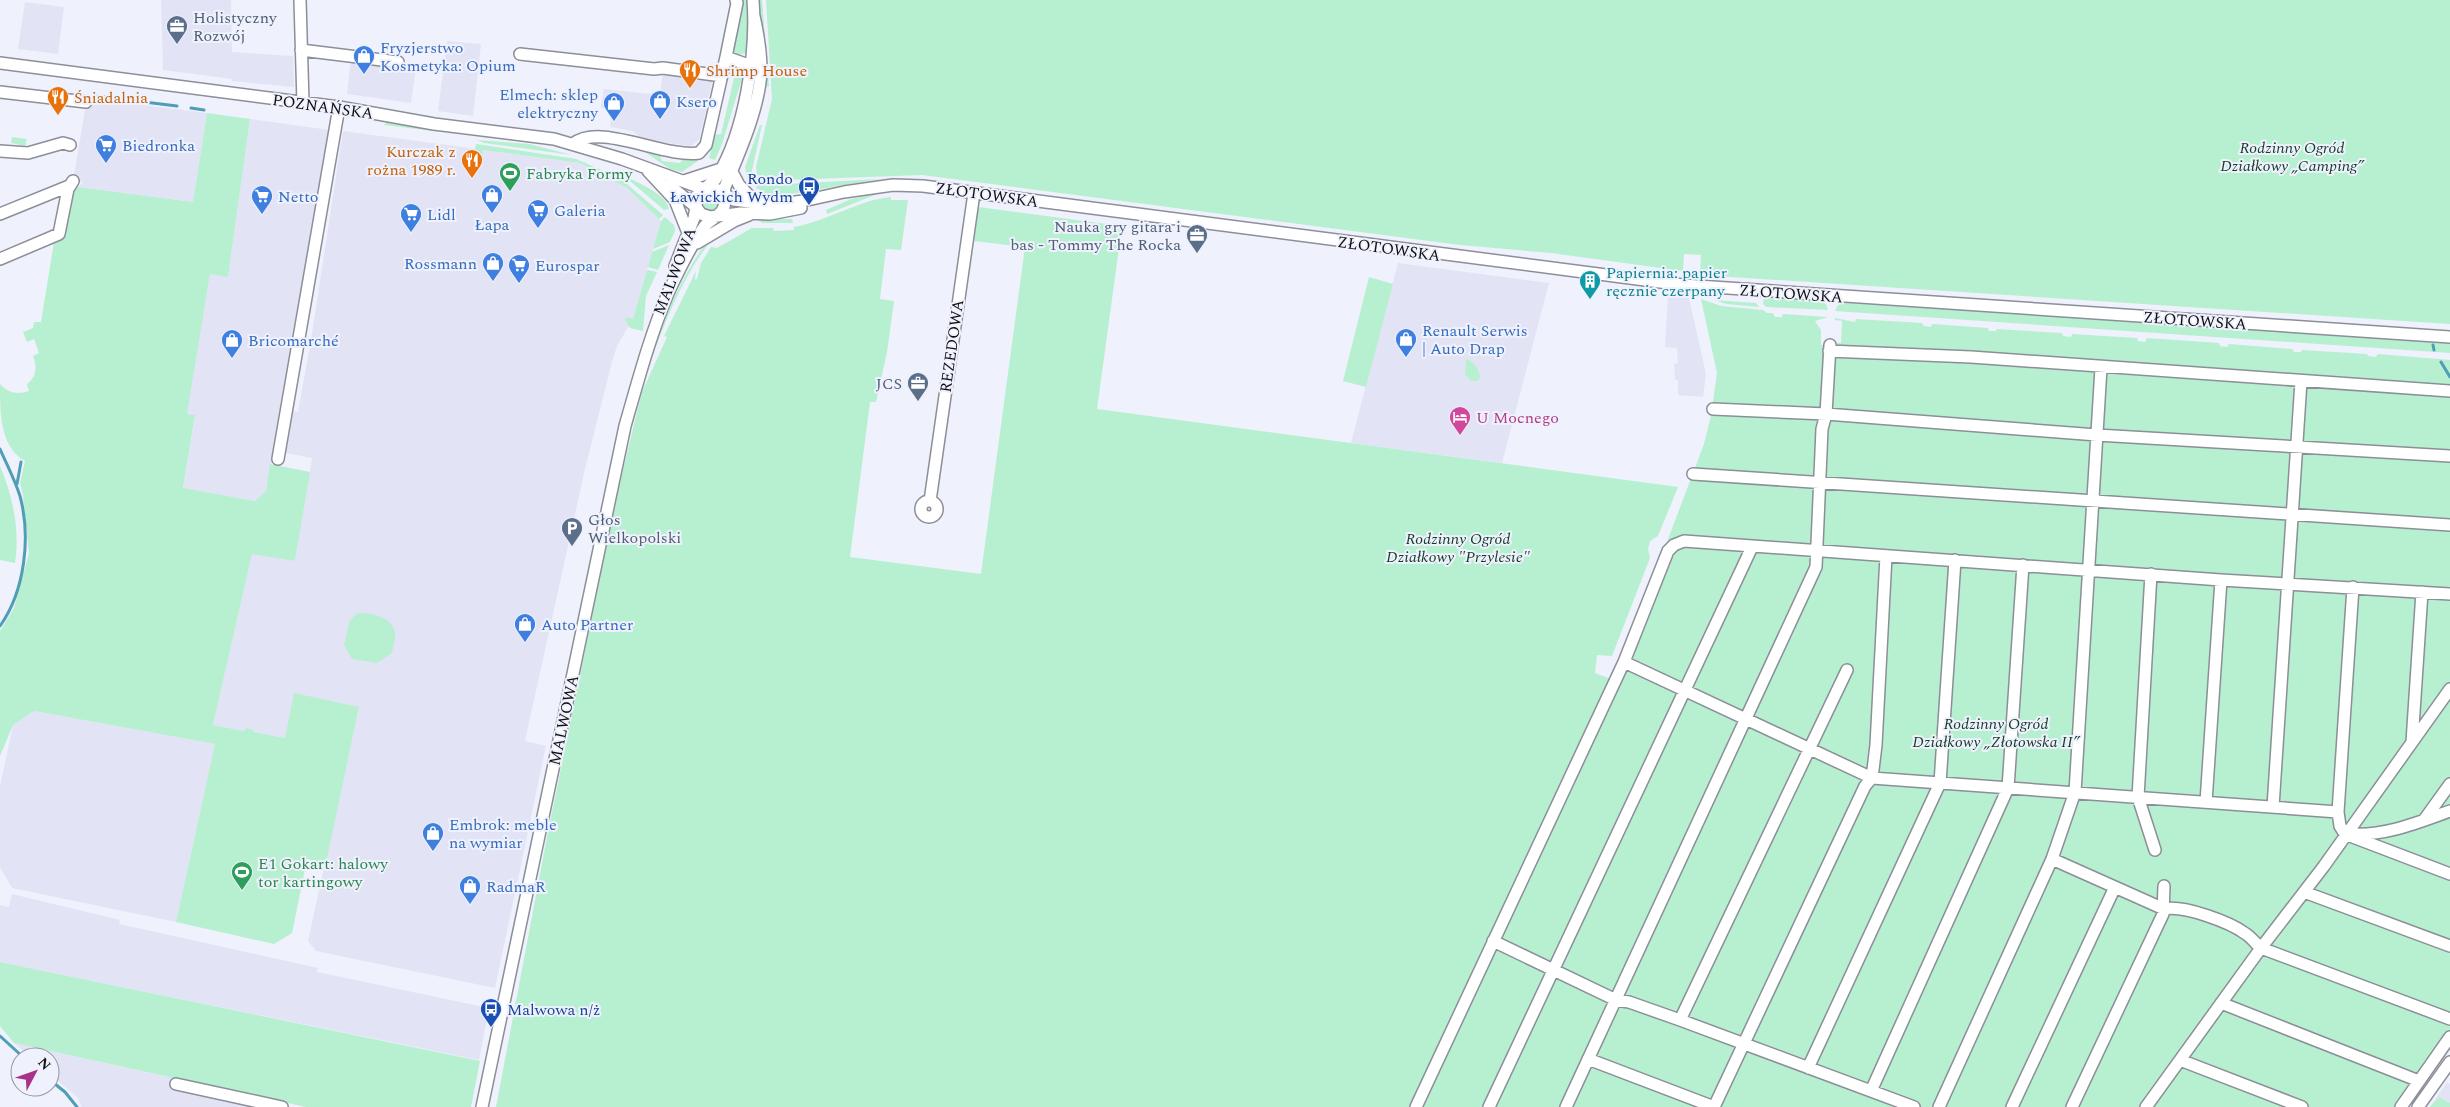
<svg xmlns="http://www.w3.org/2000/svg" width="2450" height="1107" viewBox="0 0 2450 1107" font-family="Spectral,serif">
<rect width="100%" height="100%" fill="#eff1fc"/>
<!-- built -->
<path fill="#e2e4f6" d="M161,0H231L232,52L293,56L294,87L232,81V79L163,70Z
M25,2L64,7L58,54L18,49Z
M447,41L481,44L473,116L438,111Z
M351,59L416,67L411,103L347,94Z
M663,72L713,78L699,140L691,146L658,142L639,137L633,131L610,127L612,109L601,108L604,89L660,95Z
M87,98L207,113L193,202L78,187L83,182L73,181Z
M250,119L330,130L272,464L266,491L255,501L183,489L195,416L186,414L210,274L228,276Z
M343,131L580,163L627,188L661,221L633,319L617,346L612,362L585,469L525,741L546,746L495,988L316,951L308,941L359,707L285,738L253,732L252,729L246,728L244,731L213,725L252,553L295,561L312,458L286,453L293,411L298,412L311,340Z
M1398,263L1549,283L1502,463L1351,443Z
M1668,297L1689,298L1706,374L1703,397L1678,395V380H1675L1674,364L1678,363L1677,348L1665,347Z
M34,711L215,744L176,922L12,888L0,867V786L13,725Z
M12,894L120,920L119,924L318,968L317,972L489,1008L479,1060L0,962V905L9,907Z
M14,1043L177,1079L263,1107H82L77,1097L50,1074V1057H30Z
M2447,1082L2450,1084V1107H2430Z"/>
<!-- green -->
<path fill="#b6f0d0" d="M739,0H747L749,31L747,52C740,56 736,55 732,49Z
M759,0H762L769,87L766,86Z
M766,0H2450V324L1700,275L1701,255L1684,254L1683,271L1551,253L1460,245L922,175L785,180L761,177L757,174L756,167L772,99Z
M735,65L744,69V72L722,144L715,160L709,158L714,135L721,134L734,78L728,72Z
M207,113L250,119L228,277L210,274L187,414L195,415L183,488L255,501L266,491L270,464L310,472L295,561L252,554L213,725L244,731L246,728L252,729L254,732L285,738L294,693L359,707L326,863L307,859L292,933L274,944L176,922L215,744L34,711L13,725L0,756V631L14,608L29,553L23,495L20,483L25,461C0,447 0,413 0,384C8,393 18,395 29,391L27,384C37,376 37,367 33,356L39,353L34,339L27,342L23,332L33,328L34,322H41L54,242L66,232L72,193L78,187L193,202Z
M387,121L442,132L384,125Z
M760,125H762L751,175L747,179L745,167Z
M12,137L27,139L25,146L11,143Z
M477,140L529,144L572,155L484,143Z
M476,144L576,159L620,178L663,215L659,219L627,188L580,163L483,150L482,158H479L475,149Z
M642,150L660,155L662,161L680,163L683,158L699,160L682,172L670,169Z
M623,175C636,182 667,194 669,209L664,210Z
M881,179L778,196L762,195V191L756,188L758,182L761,181L785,184Z
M880,193L827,214L826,210L851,199Z
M701 203a9 9 0 1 1 18 0a9 9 0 1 1-18 0Z
M891,197V200H908L901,250L886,249L880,299L894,301L887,352L876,402H870L850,557L981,574L1025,247L974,241L978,207L1122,226L1097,409L1678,487L1658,536L1650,541L1648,549L1650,558L1612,656L1597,655L1595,673L1611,679L1659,563L1704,444L1711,416L1717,373L1701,299L1721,306L1763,310L1767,313H1773L1775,317H1782L1783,314L1828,317L1815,321L1821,330V345L1833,346V342L1841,343L1842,321L1835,320V318L1855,322L1856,319L1922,323L1924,326L1931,327L1932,324L1988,328L1989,331H1996L1997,329L2062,333L2063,336L2071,337L2072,334L2137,338L2138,341L2145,342L2147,338L2219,343L2220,346L2227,347L2229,344L2292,349L2294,352H2301L2302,350L2367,354L2368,356L2376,357L2378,354L2450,360V1046L2408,1107H496L547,837L617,494L642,392L667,337L664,336L696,271L695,280L697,279L701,263L711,247L717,248L752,228H773L774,231L794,230V227C827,221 859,200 891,197Z
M665,217L674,225L675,231L670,242L653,249L661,221Z
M758,219H792L793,223H762Z
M669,245L658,270L648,267L652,252Z
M705,245L707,246C684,276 665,321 652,357C658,327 686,269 705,245Z
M647,270L657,272L646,296L643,331L630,328L625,320L626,317L633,319Z
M1369,277L1393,284L1366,387L1343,381Z
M1764,296L1821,301L1826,304L1828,310L1766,307L1763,304Z
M1714,300L1756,303L1759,307L1726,304Z
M1844,302L2450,341V353L1835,311L1838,305Z
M1466,359C1473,360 1480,370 1480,378L1477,381H1471L1465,374Z
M0,466C13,497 20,530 15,563L0,560Z
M357,613C370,612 394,617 395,633C396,639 393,647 392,653L377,663L352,659L344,645L350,620Z
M0,962L480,1061L471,1107H306L14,1043L0,1026Z
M2439,1097L2450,1103V1107H2430Z"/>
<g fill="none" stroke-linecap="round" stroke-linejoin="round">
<!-- stream -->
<path stroke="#4f9db6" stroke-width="3" d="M95,96L177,106
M191,108L204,110
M2433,345L2434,350
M2441,362L2450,377
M0,449C7,465 15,480 20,496C31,537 25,591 0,626
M17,484L21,462
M0,1036L23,1057
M50,1080L65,1092L77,1107"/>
<!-- minor casing -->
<g stroke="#8c8e98" stroke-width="14">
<path id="minor" d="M300,0L303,103
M736,0L737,3L726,57L757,68
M753,0C757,52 745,132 717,177C712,185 703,188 697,195L696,207L701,214L710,217L741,213L770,214L801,208
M301,50L398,62
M520,54L654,69L663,68L722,76
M0,63L339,107L434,124L554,139L622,159L704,189H716L734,200L773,205L803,201L844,192L893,185L923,186L1683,285L2450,337
M0,92L86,102
M573,144C600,122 663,158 699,153L706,145L726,57
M0,151L28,153L63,143L70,145
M731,170L739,185L757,204
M648,171L675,200L688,233
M684,181L721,169
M669,185L696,207
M0,214L69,186
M697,243L734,221L749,215
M0,259L59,234L68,189L73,181
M675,266L694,218L696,207
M1829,351L1971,357L2450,391
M1713,409L1826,414L2097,435L2450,456
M278,459L339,107
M1693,474L2450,525
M921 509a8 8 0 1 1 16 0a8 8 0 1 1-16 0Z
M930,501L974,193
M2151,574L2138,797L2155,850
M2353,587L2338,812L2340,826L2345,834L2450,874
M1624,662L1872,778L2338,812
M2412,742L2422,592
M2206,802L2221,580
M2273,807L2301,381
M2424,820L2450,784
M2352,834C2386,836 2419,822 2450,811
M2052,859L2164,909C2184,905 2230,922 2246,934C2252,938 2256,944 2261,948L2450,1019
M2304,892L2450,946
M1493,941L1616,1000L1629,1002L1680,1020L1914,1107
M2221,1003L2419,1081
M1680,1020L1847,670
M1588,1059L1714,1107L1865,786L1872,778L1876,745L1886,556
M2180,1060L2302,1107
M1808,1068L1940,783L1955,560
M176,1084L282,1107
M1871,1091L2008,788L2023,565
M482,1107L625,426C638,381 650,335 669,291C679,270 690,246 704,227C709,220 720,216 723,209C727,202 723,194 725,187C739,153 760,107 761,70C761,51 758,34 754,16
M1416,1107L1624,662L1668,551L1674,545L1684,541L2221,580L2450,594
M1489,1107L1752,547
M1566,1107L1816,567L1822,429L1826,414L1830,345
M1939,1107L2052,859L2075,792L2101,368
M2012,1107L2115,887
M2072,1107L2163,914L2164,886
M2146,1107L2261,948L2324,866L2450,689
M2401,1107L2450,1037
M2418,1107L2450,1062"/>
</g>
<!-- minor -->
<use href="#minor" stroke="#fff" stroke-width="11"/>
</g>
<!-- icons -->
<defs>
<g id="office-pin" transform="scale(1.125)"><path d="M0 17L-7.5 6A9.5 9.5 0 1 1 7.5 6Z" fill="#5c6f8a" stroke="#eff1fc"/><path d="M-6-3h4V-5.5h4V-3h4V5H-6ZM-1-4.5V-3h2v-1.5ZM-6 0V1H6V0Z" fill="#fff"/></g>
<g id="shop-pin" transform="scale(1.125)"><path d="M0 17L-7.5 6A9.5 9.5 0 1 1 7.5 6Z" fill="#3f7fe0" stroke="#eff1fc"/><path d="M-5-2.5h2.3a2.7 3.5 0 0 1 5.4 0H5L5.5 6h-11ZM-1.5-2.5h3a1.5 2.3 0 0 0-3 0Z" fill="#fff"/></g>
<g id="restaurant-pin" transform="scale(1.125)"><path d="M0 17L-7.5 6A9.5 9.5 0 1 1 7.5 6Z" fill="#e8710a" stroke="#eff1fc"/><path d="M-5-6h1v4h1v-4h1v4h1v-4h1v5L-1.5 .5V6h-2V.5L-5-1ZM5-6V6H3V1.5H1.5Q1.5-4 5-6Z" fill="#fff"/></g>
<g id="supermarket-pin" transform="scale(1.125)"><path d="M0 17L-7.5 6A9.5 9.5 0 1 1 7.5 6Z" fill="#3f7fe0" stroke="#eff1fc"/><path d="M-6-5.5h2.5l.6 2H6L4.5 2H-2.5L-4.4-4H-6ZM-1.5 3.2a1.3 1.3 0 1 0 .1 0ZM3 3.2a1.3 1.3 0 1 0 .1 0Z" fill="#fff"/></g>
<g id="stadium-pin" transform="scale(1.125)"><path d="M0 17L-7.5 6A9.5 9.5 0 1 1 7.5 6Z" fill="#2e9e5b" stroke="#eff1fc"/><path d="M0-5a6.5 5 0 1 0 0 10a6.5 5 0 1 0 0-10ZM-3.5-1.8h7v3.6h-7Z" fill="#fff"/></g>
<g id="bus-pin" transform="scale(1.125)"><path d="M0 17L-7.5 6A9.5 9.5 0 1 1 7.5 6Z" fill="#1a4fb4" stroke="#eff1fc"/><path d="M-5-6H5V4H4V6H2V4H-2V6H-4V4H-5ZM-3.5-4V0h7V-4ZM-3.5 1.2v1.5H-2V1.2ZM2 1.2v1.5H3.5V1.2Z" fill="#fff"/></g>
<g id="building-pin" transform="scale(1.125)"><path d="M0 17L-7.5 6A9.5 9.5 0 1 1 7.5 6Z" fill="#0f9aa8" stroke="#eff1fc"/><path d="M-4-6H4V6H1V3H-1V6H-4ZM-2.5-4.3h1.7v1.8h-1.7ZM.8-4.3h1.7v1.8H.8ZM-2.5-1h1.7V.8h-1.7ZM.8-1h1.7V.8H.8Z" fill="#fff"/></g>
<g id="hotel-pin" transform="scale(1.125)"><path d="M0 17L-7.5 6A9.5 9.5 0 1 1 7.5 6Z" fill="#d1479c" stroke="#eff1fc"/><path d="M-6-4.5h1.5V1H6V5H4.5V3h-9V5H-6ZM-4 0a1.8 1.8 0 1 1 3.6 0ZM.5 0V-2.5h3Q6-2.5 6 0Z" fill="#fff"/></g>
<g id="parking-pin" transform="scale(1.125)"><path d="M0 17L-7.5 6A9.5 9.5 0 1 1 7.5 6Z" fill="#5c6f8a" stroke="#eff1fc"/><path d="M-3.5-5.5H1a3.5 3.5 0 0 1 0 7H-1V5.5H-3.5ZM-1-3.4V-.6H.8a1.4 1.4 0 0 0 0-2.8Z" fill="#fff"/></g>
</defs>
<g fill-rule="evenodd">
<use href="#office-pin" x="177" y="26"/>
<use href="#shop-pin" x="364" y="56"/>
<use href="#restaurant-pin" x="690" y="70"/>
<use href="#restaurant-pin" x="58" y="97"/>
<use href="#shop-pin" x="660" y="101"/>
<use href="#shop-pin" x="614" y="103"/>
<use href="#supermarket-pin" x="106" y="145"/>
<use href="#restaurant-pin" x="472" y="160"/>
<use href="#stadium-pin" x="510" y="173"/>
<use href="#bus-pin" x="809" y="187"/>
<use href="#shop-pin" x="492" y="195"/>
<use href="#supermarket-pin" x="262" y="196"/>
<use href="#supermarket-pin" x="538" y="210"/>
<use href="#supermarket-pin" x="411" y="214"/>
<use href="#office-pin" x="1197" y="235"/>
<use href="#shop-pin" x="493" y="263"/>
<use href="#supermarket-pin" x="519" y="265"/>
<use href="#building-pin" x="1590" y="281"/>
<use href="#shop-pin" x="1406" y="339"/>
<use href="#shop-pin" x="232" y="340"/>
<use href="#office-pin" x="918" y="383"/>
<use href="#hotel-pin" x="1460" y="417"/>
<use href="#parking-pin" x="572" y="528"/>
<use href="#shop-pin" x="525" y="624"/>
<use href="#shop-pin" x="433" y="833"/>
<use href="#stadium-pin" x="242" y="872"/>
<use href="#shop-pin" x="470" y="886"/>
<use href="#bus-pin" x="491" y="1009"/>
</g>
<g text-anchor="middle" stroke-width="4" stroke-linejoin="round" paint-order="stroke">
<!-- service labels -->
<g font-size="16" fill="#4e5e75" stroke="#eff1fc" text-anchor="start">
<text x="193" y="23">Holistyczny<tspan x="193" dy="18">Rozwój</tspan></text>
<text x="1181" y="232" text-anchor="end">Nauka gry gitara i<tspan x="1181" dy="18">bas - Tommy The Rocka</tspan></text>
<text x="902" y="389" text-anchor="end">JCS</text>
<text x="588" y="525">Głos<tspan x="588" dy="18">Wielkopolski</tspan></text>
</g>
<!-- shop labels -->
<g font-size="16" fill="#366cbe" stroke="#eff1fc" text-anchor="start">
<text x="380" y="53">Fryzjerstwo<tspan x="380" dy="18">Kosmetyka: Opium</tspan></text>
<text x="598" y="100" text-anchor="end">Elmech: sklep<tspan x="598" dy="18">elektryczny</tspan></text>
<text x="676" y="107">Ksero</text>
<text x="122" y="151">Biedronka</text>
<text x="278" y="202">Netto</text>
<text x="554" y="216">Galeria</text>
<text x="427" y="220">Lidl</text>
<text x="492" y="230" text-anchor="middle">Łapa</text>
<text x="477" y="269" text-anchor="end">Rossmann</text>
<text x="535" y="271">Eurospar</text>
<text x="1422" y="336">Renault Serwis<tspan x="1422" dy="18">| Auto Drap</tspan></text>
<text x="248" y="346">Bricomarché</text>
<text x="541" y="630">Auto Partner</text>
<text x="449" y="830">Embrok: meble<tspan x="449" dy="18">na wymiar</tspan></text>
<text x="486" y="892">RadmaR</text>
</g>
<!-- food labels -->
<g font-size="16" fill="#c56008" stroke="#eff1fc" text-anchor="start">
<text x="706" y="76">Shrimp House</text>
<text x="74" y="103">Śniadalnia</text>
<text x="456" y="157" text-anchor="end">Kurczak z<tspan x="456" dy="18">rożna 1989 r.</tspan></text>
</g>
<!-- street labels -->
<g font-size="16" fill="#101014" stroke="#eff1fc">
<text transform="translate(323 106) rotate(8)" y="6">POZNAŃSKA</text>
<text transform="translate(987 194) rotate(8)" y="6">ZŁOTOWSKA</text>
<text transform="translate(1389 248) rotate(8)" y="6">ZŁOTOWSKA</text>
<text transform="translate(674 271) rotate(-69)" y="6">MALWOWA</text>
<text transform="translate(1791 293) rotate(4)" y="6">ZŁOTOWSKA</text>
<text transform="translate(2195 320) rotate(4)" y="6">ZŁOTOWSKA</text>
<text transform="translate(951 346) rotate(-82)" y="6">REZEDOWA</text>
<text transform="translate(563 720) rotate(-78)" y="6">MALWOWA</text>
</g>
<!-- park labels -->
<g font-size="16" font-style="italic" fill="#143c29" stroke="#eff1fc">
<text x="2292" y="153">Rodzinny Ogród<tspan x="2292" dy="18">Działkowy „Camping”</tspan></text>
<text x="1458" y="544">Rodzinny Ogród<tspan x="1458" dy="18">Działkowy "Przylesie"</tspan></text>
<text x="1996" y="729">Rodzinny Ogród<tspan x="1996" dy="18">Działkowy „Złotowska II”</tspan></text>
</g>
<!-- leisure labels -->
<g font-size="16" fill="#27864d" stroke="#eff1fc" text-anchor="start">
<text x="526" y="179">Fabryka Formy</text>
<text x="258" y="869">E1 Gokart: halowy<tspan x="258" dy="18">tor kartingowy</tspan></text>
</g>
<!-- transit labels -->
<g font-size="16" fill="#164399" stroke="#eff1fc" text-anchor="end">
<text x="793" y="184">Rondo<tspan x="793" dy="18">Ławickich Wydm</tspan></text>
<text x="507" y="1015" text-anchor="start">Malwowa n/ż</text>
</g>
<!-- culture labels -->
<g font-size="16" fill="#0d838f" stroke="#eff1fc" text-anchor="start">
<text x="1606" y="278">Papiernia: papier<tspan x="1606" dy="18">ręcznie czerpany</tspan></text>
</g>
<!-- hotel labels -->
<g font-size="16" fill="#b23c85" stroke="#eff1fc" text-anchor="start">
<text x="1476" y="423">U Mocnego</text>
</g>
</g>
<!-- north arrow -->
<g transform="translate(35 1072) rotate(49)"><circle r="24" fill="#eff1fc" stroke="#96979f"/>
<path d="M0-4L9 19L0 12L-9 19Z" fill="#a83289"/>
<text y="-8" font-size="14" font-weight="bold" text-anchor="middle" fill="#101014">N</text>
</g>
</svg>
